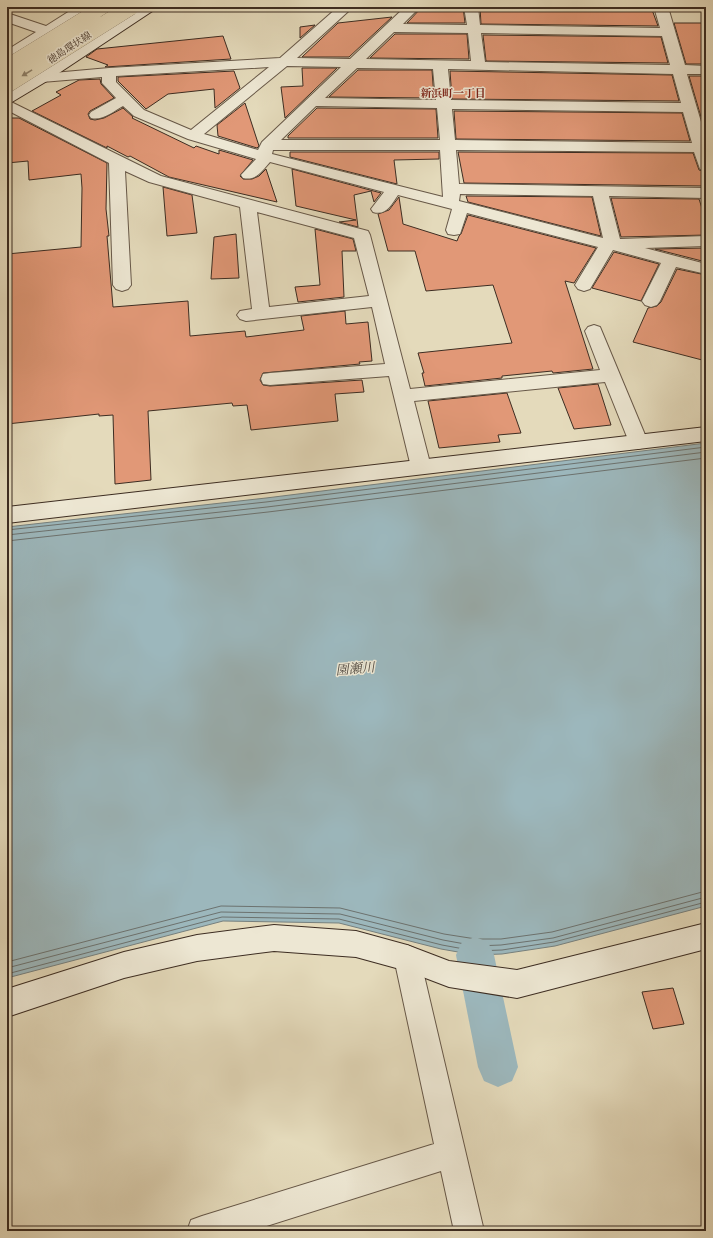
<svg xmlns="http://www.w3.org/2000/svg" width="713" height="1238" viewBox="0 0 713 1238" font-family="Alegreya,'Noto Serif JP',serif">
<rect width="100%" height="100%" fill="#e4dabb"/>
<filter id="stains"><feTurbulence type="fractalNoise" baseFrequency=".005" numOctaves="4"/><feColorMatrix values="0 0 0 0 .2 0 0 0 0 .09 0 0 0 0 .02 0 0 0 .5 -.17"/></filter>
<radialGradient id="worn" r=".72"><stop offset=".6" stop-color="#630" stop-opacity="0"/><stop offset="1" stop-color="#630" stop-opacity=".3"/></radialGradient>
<!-- water -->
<path fill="#9cb7bc" stroke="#76807e" d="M706,443V906L555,946L502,954L475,955L441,949L339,923L223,921L7,978V527L266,498Z"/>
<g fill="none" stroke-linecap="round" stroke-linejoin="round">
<!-- shore -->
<path stroke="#6c726f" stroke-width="1" d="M7,530L266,502L706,447
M7,535L267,507L706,452
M7,541L268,512L706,458
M7,962L221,906L340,908L444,934L476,939H501L552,932L706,891
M7,968L221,912L340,914L443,940L476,946L501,945L553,938L706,897
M7,974L222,917L339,919L442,945L475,951L502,950L554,942L706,902"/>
<!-- canal -->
<path fill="#9cb7bc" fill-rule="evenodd" d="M475,937L488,942L494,955L518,1067L512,1081L498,1087L484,1081L478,1067L456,955L462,942Z"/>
</g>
<!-- building -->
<path fill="#e19877" stroke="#3d2d22" d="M422,7H463L465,23H407Z
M480,7H651L658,26L481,24Z
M392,17L349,57H302L338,23Z
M674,23H706V64H686Z
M315,25L300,38V27Z
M395,34H467L469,59L370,58Z
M483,35L661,37L668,63L486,61Z
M223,36L231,59L105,67L108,65L86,57L97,49Z
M302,68H337L285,118L281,87L303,86Z
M358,70H432L434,98L329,97Z
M234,71L240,88L215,108L214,89L168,94L146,109L118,81V77Z
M450,71L672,75L679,101L452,99Z
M689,76H706V134Z
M100,79L101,84L114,98L90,111L88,114L90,119L95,120L104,118L123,108L133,117L132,118L194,148L196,146L219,154V150L253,160L240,176L243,179H252L259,176L266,169L277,202L169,177L130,156L128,157L107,146V148L32,111L61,95L56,92L79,80Z
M245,103L259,146L257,148L218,136L217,125Z
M317,108L436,109L438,138H288V136Z
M454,111L682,113L690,141L456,139Z
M7,118H19L107,163L106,209L109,236H107L113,307L188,301L190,336L245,331L246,337L304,330L301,316L345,311L346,324L368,322L372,361L359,362L360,364L263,373L260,380L263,385L270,386L362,380L364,392L335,394L338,421L251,430L247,405L233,406L232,403L148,411L151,480L115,484L113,415L99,416V414L7,424V254L81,247L82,188L81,174L29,180L28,161L7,163Z
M290,152H439V159L394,160L397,184L290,157Z
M458,152L693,153L699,170L706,172V186L464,183Z
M292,169L381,193L374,202L371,191L354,195L358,227L339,222L356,220L296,206Z
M163,187L192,195L197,233L167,236Z
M466,196L592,197L601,236L468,202Z
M399,197L403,224L457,241L459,236L461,234L468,215L596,248L574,283L565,281L593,369L553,373L552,371L502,376V378L425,386L422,373H424L418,353L512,343L493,285L426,291L415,251H388L378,214L389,210Z
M611,198L699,199L706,221V235L621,237Z
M315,229L353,239L356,251H342L344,297L298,302L295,287L320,285Z
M236,234L239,278L211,279L214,237Z
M706,248V262L655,249Z
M614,252L659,264L641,301L592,288Z
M677,269L706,275V361L633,342L648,308L657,306L661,302Z
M598,384L611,425L574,429L558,388Z
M507,393L521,433L498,435L500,442L439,448L428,401Z
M673,988L684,1024L653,1029L642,992Z"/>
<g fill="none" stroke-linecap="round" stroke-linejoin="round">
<!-- street casing -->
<g stroke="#675848" stroke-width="2">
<path id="street" d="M76,7H92L90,10L58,30L64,34L62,37L57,38L49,36L12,59L7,60V50L36,32L7,22V13L46,26Z
M338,7H353L297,58L350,59L405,7H420L403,24L467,25L464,7H478L480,25L660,28L654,7H668L685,65L706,66V74H687L706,139V171L700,169L694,152L456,150L459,184L706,188V198L609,196L620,239L706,236V246L645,248L706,264V274L676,267L660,301L657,305L651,307L645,305L642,301L661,263L613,250L590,289L584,291L578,289L575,285L598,247L467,213L460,234L454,235L448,234L446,230L452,209L398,195C391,205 386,216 373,212L371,209L384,192L270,162C262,171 256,181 243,178L241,175L256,159L188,139L134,116L123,106C114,111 102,121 91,118L89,115L91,112L116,98L102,83V77L42,82L37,81L35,78L37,75L42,74L109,68L280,58ZM394,32L468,33L471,61L366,59ZM481,33L662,36L670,65L485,62ZM287,66L341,67L262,142L258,150L204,134ZM269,67L191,130L144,110L116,82V76ZM357,68L433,69L436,100L325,98ZM448,69L673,74L681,103L451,100ZM316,106L437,108L440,140H281ZM452,109L683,112L692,143L455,140ZM273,150H440L443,197L272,154ZM460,194L593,196L603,238L459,201Z
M7,100L161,176L368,231L370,235L410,389L600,370L585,331L588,327L594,325L600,327L648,442L645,447L638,449L631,447L605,382L414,401L431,467L428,472L421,474L414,472L411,467L389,376L270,385L263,384L261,379L263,374L270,373L385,364L372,307L246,321L240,319L237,315L240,311L252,309L240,207L149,182L125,171L131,285L128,289L122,291L116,289L113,285L109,163L7,110ZM257,212L354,238L369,296L269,307Z
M407,945L416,949L420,958L484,1231H454L441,1171L251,1231H187L191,1220L202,1216L434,1144L394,958L398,949Z"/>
</g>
<!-- secondary casing -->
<g stroke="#3d2d22" stroke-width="2">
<path id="secondary" d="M140,7H156L154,10L47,81L12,102L7,103V93L37,75Z
M706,427V441L7,523V507Z
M706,923V949L517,998L449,987L407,971L356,957L274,951L197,961L124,978L7,1017V989L124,952L197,935L274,925L356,931L407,945L449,961L517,970Z"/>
</g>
<!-- street -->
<use href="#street" fill="#ede7d3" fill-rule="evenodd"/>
<!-- secondary -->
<use href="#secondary" fill="#ede7d3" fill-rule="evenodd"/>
<!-- primary-bridge casing -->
<g stroke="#3d2d22" stroke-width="16" stroke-linecap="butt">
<path id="primary-bridge" d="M7,67L93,14
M7,85L131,7"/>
</g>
<!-- primary-bridge -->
<use href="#primary-bridge" stroke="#e4dabb" stroke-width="16"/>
</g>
<!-- one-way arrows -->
<defs><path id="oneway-solid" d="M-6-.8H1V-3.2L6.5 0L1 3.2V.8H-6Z"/></defs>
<use fill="#90846e" href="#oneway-solid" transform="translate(27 73) rotate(149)"/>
<g text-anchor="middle" stroke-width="3" stroke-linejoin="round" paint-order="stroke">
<!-- far-street labels -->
<g font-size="10" fill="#3d2d22" stroke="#ede7d3">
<text transform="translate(69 47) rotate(-33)" y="4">徳島環状線</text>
</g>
<!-- far-neighbourhood labels -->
<g font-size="11" font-weight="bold" fill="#7a1f14" stroke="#ede7d3">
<text x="453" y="97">新浜町一丁目</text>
</g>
<!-- water labels -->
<g font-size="13" font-style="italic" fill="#504941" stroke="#ede7d3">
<text transform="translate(355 668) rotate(-5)" y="5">園瀬川</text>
</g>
</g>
<!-- margin -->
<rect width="713" height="1238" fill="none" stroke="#e4dabb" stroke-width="24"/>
<rect x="8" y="8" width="697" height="1222" fill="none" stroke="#3d2d22" stroke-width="2"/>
<rect x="12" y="12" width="689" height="1214" fill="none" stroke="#3d2d22"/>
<rect width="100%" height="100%" filter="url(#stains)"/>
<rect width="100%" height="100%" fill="url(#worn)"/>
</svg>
